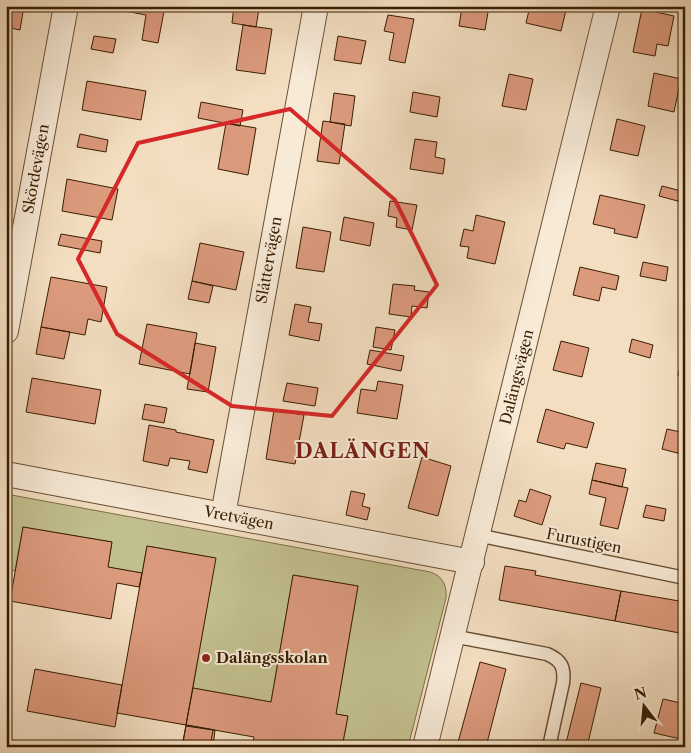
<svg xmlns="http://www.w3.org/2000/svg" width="691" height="753" viewBox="0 0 691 753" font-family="'Libre Caslon Text',serif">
<rect width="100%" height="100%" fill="#f3dec1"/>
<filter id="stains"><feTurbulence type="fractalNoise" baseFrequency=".004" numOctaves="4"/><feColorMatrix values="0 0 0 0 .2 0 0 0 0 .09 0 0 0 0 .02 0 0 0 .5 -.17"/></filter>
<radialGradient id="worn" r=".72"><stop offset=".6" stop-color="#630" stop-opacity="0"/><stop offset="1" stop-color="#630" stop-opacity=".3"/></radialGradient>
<!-- green -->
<path fill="#c2bf8e" stroke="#7e6e48" d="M6,494L430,572C443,576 447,586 446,598L408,747H342L348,716L336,714L358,586L293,575L271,702L193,688L215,558L147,546L142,573L108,567L112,542L23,527L15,571L6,569Z"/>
<!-- building -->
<path fill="#dc9a7d" stroke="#391e02" d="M6,6H24L20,30L6,27Z
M99,6H165L158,43L142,40L146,15Z
M234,6L259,9L256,27L232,23Z
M455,6H489L485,30L459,26L462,7Z
M530,6H567L561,31L526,23Z
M642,9L674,16L668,46L657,44L655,56L633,52Z
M388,15L414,19L405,63L389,60L394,33L384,31Z
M243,25L272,29L265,74L236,70Z
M94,36L116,39L113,53L91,49Z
M338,36L366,41L361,64L334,60Z
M654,73L681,79L674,112L648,106Z
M509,74L533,79L526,110L502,106Z
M6,75H10L6,94Z
M87,81L146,91L141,120L82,110Z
M413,92L440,97L437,117L410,112Z
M334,93L355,96L351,126L330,122Z
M201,102L243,110L240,126L198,118Z
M617,119L645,126L638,156L610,150Z
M323,121L345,124L339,164L317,161Z
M226,123L256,128L248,175L218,169Z
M80,134L108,140L106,152L77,147Z
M415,139L437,142L435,157L445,159L443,174L410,169Z
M67,179L118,189L112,220L62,211Z
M662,186L685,192V203L659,196Z
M600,195L645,205L637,238L614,233L615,229L593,224Z
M390,201L417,205L412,230L396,227L397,218L388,216Z
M476,215L505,222L495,264L467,258L469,247L460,246L464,229L473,231Z
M344,217L374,223L370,246L340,240Z
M303,227L331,232L324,272L296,268Z
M61,234L102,241L100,253L58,245Z
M200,243L244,252L236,290L192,281Z
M643,262L668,267L666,281L640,276Z
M580,267L619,276L616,290L602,287L599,301L573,295Z
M51,277L107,287L101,322L88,319L85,335L41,327Z
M192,281L213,286L209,303L188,299Z
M393,284L415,286L414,290L429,292L427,308L412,306L411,317L389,314Z
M295,304L311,307L308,322L322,324L319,341L289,335Z
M147,324L197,333L190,374L139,364Z
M41,327L70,332L64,359L36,354Z
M376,327L395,330L391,350L373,347Z
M632,339L653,345L650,358L629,352Z
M561,341L589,348L582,377L553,370Z
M195,343L216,347L208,392L187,389Z
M370,350L404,356L401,371L367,364Z
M682,359L685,360V377L678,375Z
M32,378L101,390L95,424L26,412Z
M378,381L403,385L397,419L357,413L361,389L376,391Z
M287,383L318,388L315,406L283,401Z
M145,404L167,408L164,423L142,419Z
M546,409L594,423L587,448L566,443L564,449L537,442Z
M274,410L304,415L295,464L266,459Z
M149,425L176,430V432L214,440L207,473L188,469L190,461L170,458L168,466L143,461Z
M667,429L685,433V455L662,449Z
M422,457L451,466L438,516L408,508Z
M596,463L626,469L622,487L592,480Z
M592,480L628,488L618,529L600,525L606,498L589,494Z
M530,489L551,496L542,525L514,516L519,500L526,502Z
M351,491L365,494L362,506L370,508L367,520L346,515Z
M646,505L666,509L664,521L643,517Z
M23,527L112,542L108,567L142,573L139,587L117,583L111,619L10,601Z
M147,546L216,558L186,725L117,713Z
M505,566L536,571L535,575L621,591L615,621L499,600Z
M293,575L358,586L336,714L348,716L342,747H252L254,737L186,725L193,688L271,702Z
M621,591L685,602V634L615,621Z
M480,662L506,669L486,747H461L457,746Z
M35,669L122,685L115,727L27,711Z
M581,683L601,688L587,747H565Z
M663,699L685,704V740L654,733Z
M186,725L215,730L213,747H182Z
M186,726L213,730L210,747H182Z"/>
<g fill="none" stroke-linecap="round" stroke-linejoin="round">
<!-- lane casing -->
<g stroke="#684e32" stroke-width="15">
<path id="lane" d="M477,535L685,578
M452,636L547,654C561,660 565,667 563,683L549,747"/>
</g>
<!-- street casing -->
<g stroke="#684e32" stroke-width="26">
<path id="street" d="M6,331L66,6
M6,474L472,562
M223,515L316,6
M425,747L608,6"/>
</g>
<!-- lane -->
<use href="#lane" stroke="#f7ead7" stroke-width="12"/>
<!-- street -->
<use href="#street" stroke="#f7ead7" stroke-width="24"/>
</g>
<!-- marked area -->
<path fill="none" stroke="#d62828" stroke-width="4" stroke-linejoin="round" d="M290,109L395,200L437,285L332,416L232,406L117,334L78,259L138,143Z"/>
<!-- markers -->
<circle fill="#8f2418" stroke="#f7ead7" stroke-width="2" cx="206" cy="658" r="5"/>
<g text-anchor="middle" stroke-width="4" stroke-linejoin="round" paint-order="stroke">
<!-- street labels -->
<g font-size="15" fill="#391e02" stroke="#f7ead7">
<text transform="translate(36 169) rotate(-80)" y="5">Skördevägen</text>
<text transform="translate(269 260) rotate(-80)" y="5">Slåttervägen</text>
<text transform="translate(517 377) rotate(-76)" y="5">Dalängsvägen</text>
<text transform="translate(239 518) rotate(11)" y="5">Vretvägen</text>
<text transform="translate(584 541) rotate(11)" y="5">Furustigen</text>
</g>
<!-- poi labels -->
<g font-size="15" font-weight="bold" fill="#391e02" stroke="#f7ead7" text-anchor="start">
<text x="216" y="663">Dalängsskolan</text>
</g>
<!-- district labels -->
<g font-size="20" font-weight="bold" letter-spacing="1" fill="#7a1f14" stroke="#f7ead7">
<text x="363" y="458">DALÄNGEN</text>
</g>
</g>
<!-- margin -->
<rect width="691" height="753" fill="none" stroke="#f3dec1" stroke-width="25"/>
<rect x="8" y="8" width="676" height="738" fill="none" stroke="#391e02" stroke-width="2.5"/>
<rect x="12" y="12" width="666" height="728" fill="none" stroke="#391e02"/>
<!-- north arrow -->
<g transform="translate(644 706) rotate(344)" stroke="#f7ead7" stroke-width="4" paint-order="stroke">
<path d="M0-4L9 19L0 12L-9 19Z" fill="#391e02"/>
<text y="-8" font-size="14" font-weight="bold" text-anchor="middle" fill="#391e02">N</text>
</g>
<rect width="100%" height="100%" filter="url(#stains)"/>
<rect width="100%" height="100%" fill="url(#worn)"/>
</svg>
